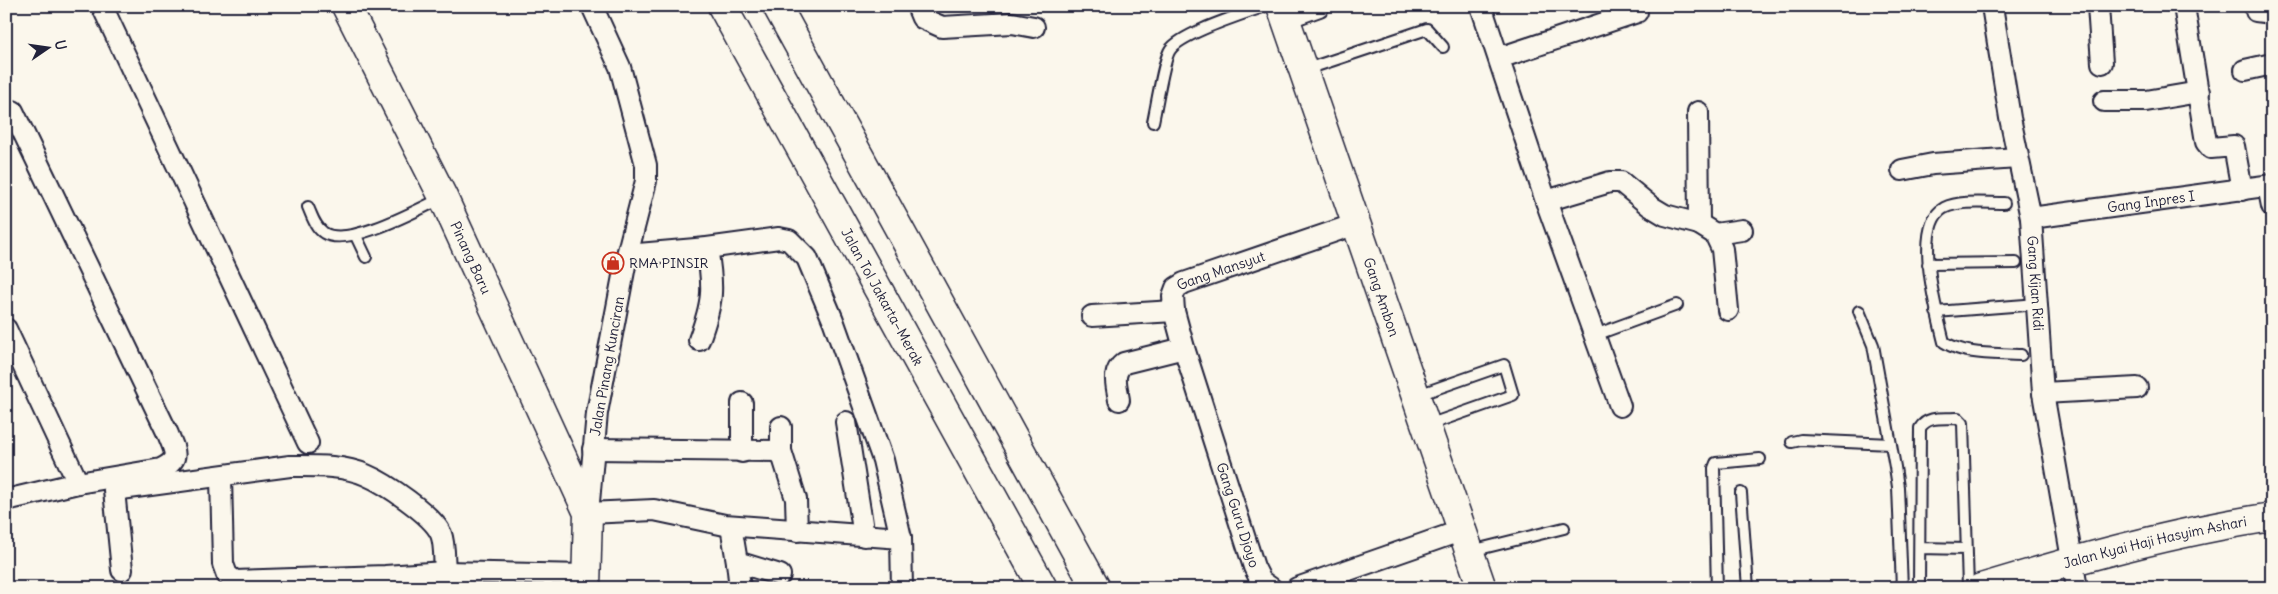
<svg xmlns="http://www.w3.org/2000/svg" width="2278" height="594" viewBox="0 0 2278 594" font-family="Delius,sans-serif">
<rect width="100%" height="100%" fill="#fbf7ec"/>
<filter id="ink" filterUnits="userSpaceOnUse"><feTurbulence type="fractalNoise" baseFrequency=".02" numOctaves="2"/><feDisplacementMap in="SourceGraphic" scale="10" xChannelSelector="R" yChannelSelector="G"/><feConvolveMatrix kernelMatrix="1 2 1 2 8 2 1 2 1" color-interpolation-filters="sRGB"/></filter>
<g filter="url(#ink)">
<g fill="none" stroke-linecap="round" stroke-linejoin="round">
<!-- lane casing -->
<g stroke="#22223b" stroke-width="14">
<path id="lane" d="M1304,70L1427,29L1443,47
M1153,122C1156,109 1164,58 1170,50C1181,33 1244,14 1265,6
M2004,203C1986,203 1960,200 1944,208C1912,226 1937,313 1944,342C1966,356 1996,353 2021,355
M308,207C312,216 315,227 324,233C348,248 417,210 442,198
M356,236L366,257
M1928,264L2016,263
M1859,311L1873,345L1895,467L1898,487L1902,588
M1936,312L2038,304
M1595,335L1677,305
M1418,395L1504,365L1513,395L1428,425
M1792,442L1801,440L1891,444
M1741,493L1748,588
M1920,548L1967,549
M1471,551L1564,528
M1717,588L1714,468L1716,463L1760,459
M1919,588L1920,428C1928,415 1944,419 1958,418L1963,423L1968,588"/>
</g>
<!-- street casing -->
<g stroke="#22223b" stroke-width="24">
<g id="street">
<path d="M102,6L308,443"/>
<path d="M592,6L620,67L646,165V181L627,255L597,413L588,513L654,510L725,525L901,538"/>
<path d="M917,6L922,18L942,27L1012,23L1034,27"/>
<path d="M1481,6L1546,201L1620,406"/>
<path id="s1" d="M1992,6L2010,118L2031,218L2043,393L2077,588"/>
<path d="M2098,6L2102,63"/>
<path d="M2184,6L2206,142L2211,148L2234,146L2242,190"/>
<path d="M2255,6L2256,11L2272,13"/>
<path d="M1286,18L1319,6"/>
<path d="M1499,58L1637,12"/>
<path d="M2245,70L2272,64"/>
<path d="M2104,101H2146L2199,92"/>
<path d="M1698,112L1699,224L1715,234L1722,249L1728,310"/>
<path d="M1902,170L1933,164L2017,158"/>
<path d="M2268,186L2272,206"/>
<path d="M1546,201L1610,182H1621L1650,206L1665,215L1699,224"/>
<path id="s2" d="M2031,218L2272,185"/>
<path d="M1715,234L1742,230"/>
<path d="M627,255L707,248L779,238L789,240L807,258L833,320L883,460L901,538L902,588"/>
<path d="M1092,316L1174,311"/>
<path d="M6,329L78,483"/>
<path d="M699,340C713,302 714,289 707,248"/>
<path d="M2043,393L2137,388"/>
<path d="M1119,400C1117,386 1111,373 1124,363L1184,348"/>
<path d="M742,403V452"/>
<path d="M846,422L864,536"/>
<path d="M781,427V451L796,499L797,531"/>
<path d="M593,449L781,451"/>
<path d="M221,476L223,564L227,575L235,581L385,576L445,572L586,575"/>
<path d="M6,500L78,483L161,469C181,459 175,452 168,434L13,111"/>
<path d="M731,526L737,562L780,575"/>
<path d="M737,562L740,588"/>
<path d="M122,570L114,490L290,466C315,466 343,465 366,475C385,483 433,515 441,534C445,544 444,561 445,572"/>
<path id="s3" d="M1271,588L1261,581L1254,567L1184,348L1174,311L1173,296L1176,288L1184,283L1356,224"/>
<path d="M1297,588L1463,530"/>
</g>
</g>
<!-- secondary casing -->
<g stroke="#22223b" stroke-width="31">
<g id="secondary">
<path id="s4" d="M346,6L443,197L588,513L586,588"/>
<path id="s5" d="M1281,6L1482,588"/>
</g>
</g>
<!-- primary casing -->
<g stroke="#22223b" stroke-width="31">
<g id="primary">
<path id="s6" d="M1981,588C2077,559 2173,532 2272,517"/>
</g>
</g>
<!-- highway casing -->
<g stroke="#22223b" stroke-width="31">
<g id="highway">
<path id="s7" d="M722,6L1043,588"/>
<path d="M777,6L1096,588"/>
</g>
</g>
<!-- lane -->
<use href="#lane" stroke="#fbf7ec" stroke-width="10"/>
<!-- street -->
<use href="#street" stroke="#fbf7ec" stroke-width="20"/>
<!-- secondary -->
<use href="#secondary" stroke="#fbf7ec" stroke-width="28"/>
<!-- primary -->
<use href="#primary" stroke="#fbf7ec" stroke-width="28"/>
<!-- highway -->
<use href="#highway" stroke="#fbf7ec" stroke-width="28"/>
</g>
</g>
<!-- icons -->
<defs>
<g id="shop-ring" transform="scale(1.125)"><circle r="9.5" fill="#fbf7ec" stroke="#c8321e" stroke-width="1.5"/><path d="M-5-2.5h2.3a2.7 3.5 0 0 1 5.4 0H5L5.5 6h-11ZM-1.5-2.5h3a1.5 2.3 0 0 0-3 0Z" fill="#c8321e"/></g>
</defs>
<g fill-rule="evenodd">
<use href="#shop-ring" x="613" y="263"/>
</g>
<g text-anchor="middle" stroke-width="4" stroke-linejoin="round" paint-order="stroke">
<!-- street labels -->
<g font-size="14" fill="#22223b" stroke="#fbf7ec">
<text dy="5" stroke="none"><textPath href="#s2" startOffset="121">Gang Inpres I</textPath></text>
<text dy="5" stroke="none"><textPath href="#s4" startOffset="281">Pinang Baru</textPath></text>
<text dy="5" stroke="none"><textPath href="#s3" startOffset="368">Gang Mansyut</textPath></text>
<text dy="5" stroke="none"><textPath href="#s1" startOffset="281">Gang Kijan Ridi</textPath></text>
<text dy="5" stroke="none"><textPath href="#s7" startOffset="332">Jalan Tol Jakarta–Merak</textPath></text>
<text dy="5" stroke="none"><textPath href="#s5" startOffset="308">Gang Ambon</textPath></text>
<text transform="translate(607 366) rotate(-80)" y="5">Jalan Pinang Kunciran</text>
<text transform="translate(1238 515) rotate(72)" y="5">Gang Guru Djoyo</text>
<text dy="5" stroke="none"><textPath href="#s6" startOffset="180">Jalan Kyai Haji Hasyim Ashari</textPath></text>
</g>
<!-- poi labels -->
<g font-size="14" fill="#22223b" stroke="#fbf7ec" text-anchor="start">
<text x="629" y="268">RMA PINSIR</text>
</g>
</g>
<!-- margin -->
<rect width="2278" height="594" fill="none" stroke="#fbf7ec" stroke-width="25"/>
<rect x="12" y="12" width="2253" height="569" fill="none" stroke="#22223b" stroke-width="2" filter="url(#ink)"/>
<!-- north arrow -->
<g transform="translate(48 48) rotate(77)" stroke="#fbf7ec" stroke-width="4" paint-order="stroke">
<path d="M0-4L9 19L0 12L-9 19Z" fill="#22223b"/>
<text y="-8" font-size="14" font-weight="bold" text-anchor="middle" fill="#22223b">U</text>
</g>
</svg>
